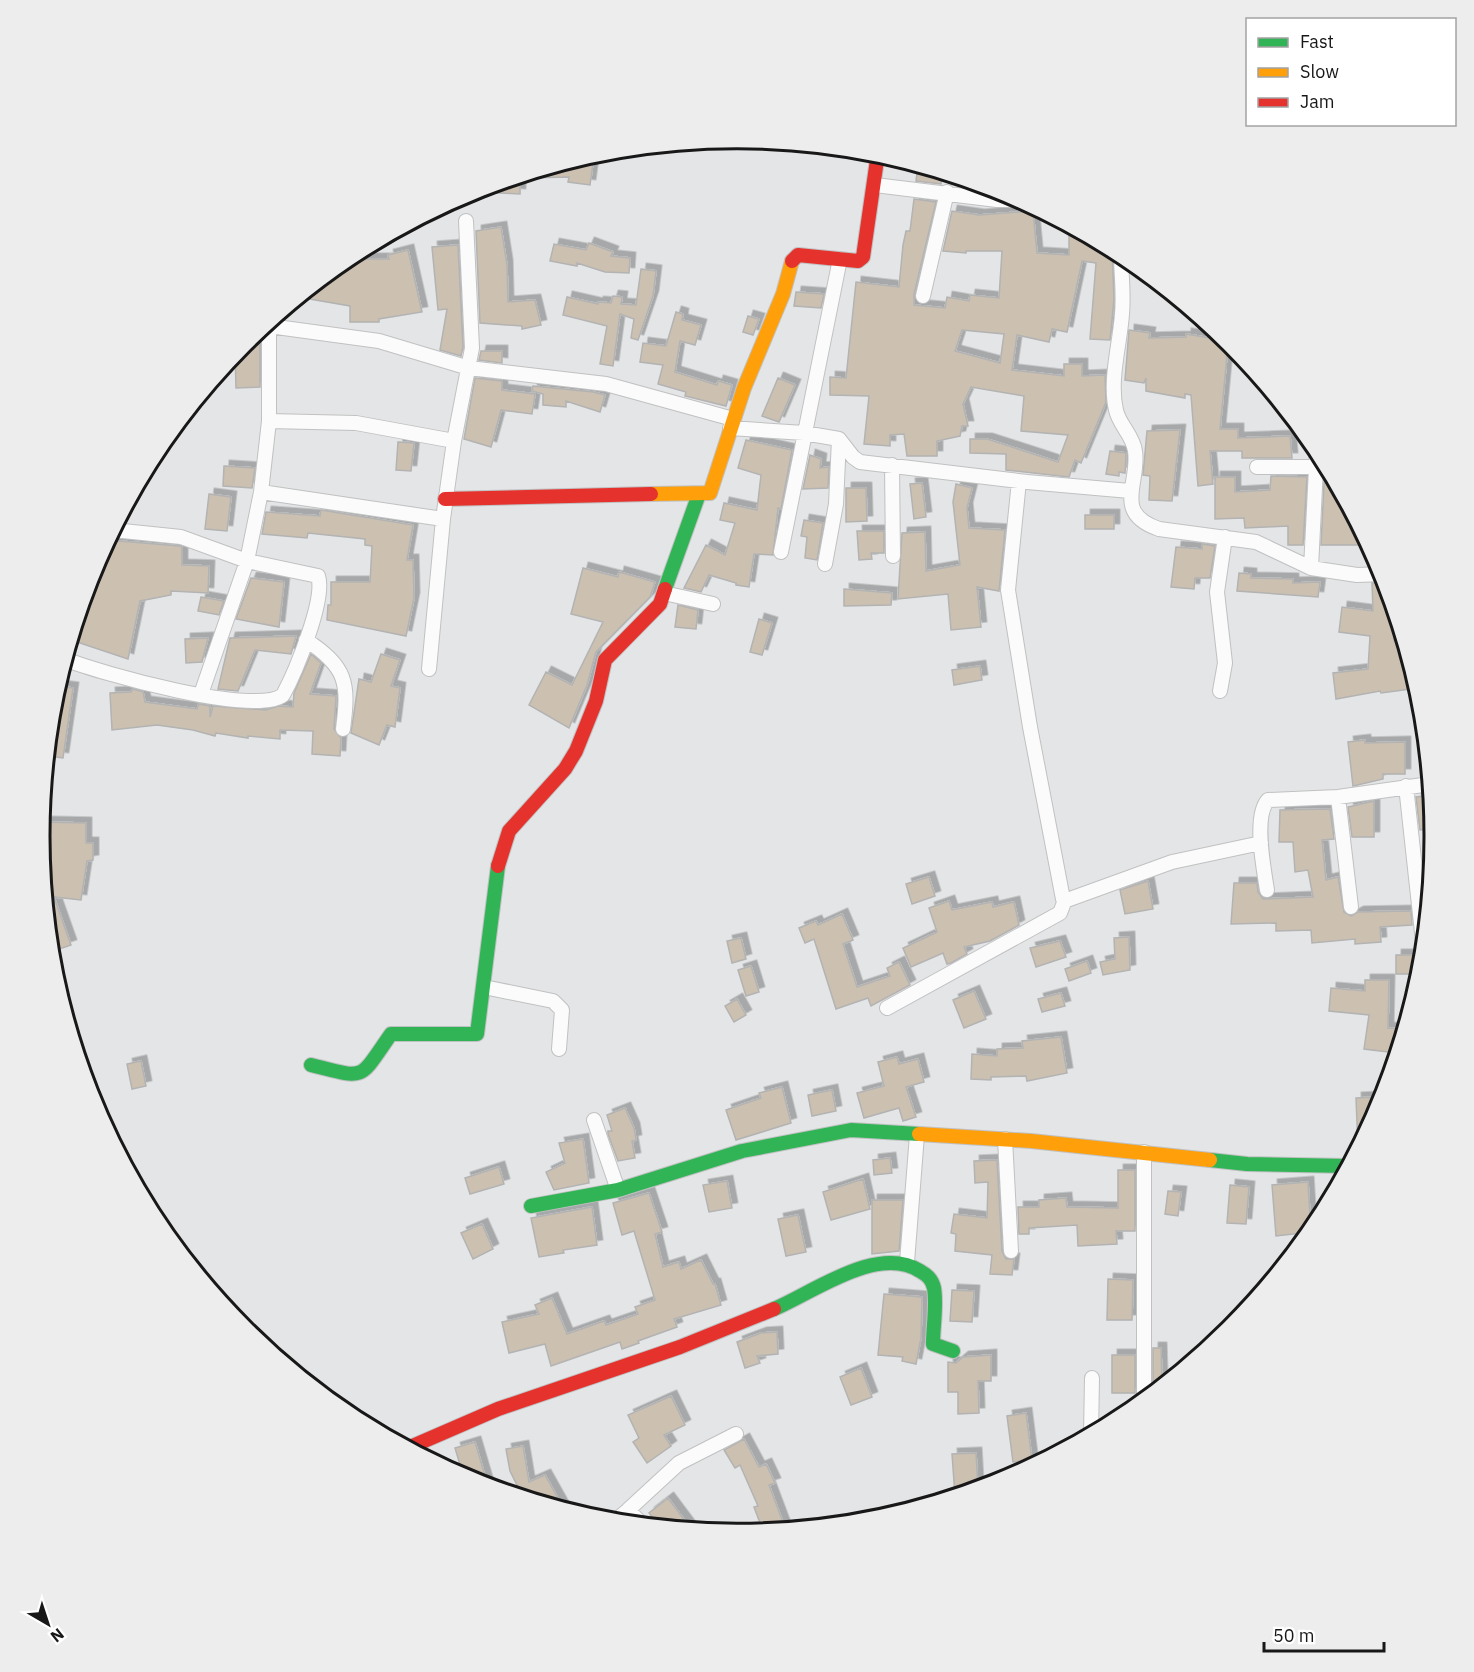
<svg xmlns="http://www.w3.org/2000/svg" width="1474" height="1672" viewBox="0 0 1474 1672" font-family="'IBM Plex Sans',sans-serif">
<defs>
<filter id="shadow"><feDropShadow dx="5.5" dy="-5.5" stdDeviation="0" flood-color="#0004"/></filter>
</defs>
<rect width="100%" height="100%" fill="#e4e5e6"/>
<!-- building -->
<path fill="#ccc0b1" stroke="#b3b3b3" stroke-width="1.5" fill-rule="evenodd" filter="url(#shadow)" d="M574,160L593,163L590,185L568,182L569,177L528,178L527,174Z
M918,165L942,172L941,184L916,181Z
M520,176V194L479,192L478,189Z
M914,199L936,202L914,294V305L945,308L947,297L969,301L970,295L999,298L1002,251H966V253L943,251L952,211L979,215L1033,211L1037,253L1069,255V234H1084L1112,249L1114,299L1110,340L1090,339L1096,263L1082,261L1067,332L1052,329L1049,342L1017,335L1012,370L1064,376V364H1082V376L1105,375L1106,402L1081,463L1075,460L1069,477L1006,470V454L970,453V439H987L1058,462L1068,435L1021,431L1024,396L971,387L963,404L968,426H962L960,436L937,441V456H907L904,434L890,435V446L864,444L869,396L830,395V377L846,378L856,282L899,287L903,245L906,231H910ZM962,330L1004,334L1000,363L955,351Z
M501,227L507,265L508,302L535,300L541,325L522,329V326L480,323L476,231Z
M589,243L613,252L611,256L630,258L629,273L605,272L577,263V266L550,261L554,244L586,250Z
M458,245L463,347L461,356L440,350L447,309L438,310L432,247Z
M408,250L422,312L379,319V322H350V306L298,297L345,259H389L388,255Z
M641,269L656,271L653,296L638,340L631,338L634,319L620,314L613,366L600,364L607,326L563,315L567,297L598,304V302L611,303L613,296L622,297L621,304L636,305Z
M796,292L824,294L821,308L794,306Z
M676,312L683,314L682,320L701,325L695,345L680,341L675,372L717,385L718,381L732,385L726,406L685,396L686,392L658,384L663,365L640,362L643,343L666,346Z
M748,316L759,319L753,335L743,332Z
M260,329V387L236,388L235,353Z
M1129,330L1150,333L1149,338L1186,337V334L1222,340L1223,336L1246,361L1227,356L1220,429H1238V438L1290,436L1292,458H1242V451H1210L1213,484L1198,486L1191,395L1185,394V398L1146,391V378L1144,383L1125,380Z
M481,351H502V363L479,360Z
M475,378L502,381V390L535,394L532,414L501,410L491,447L464,439Z
M778,378L795,385L779,422L762,416Z
M533,386L593,392L605,395L600,412L566,401V407L543,405V394L532,391Z
M1180,430L1172,501L1149,500L1150,476L1143,475L1147,431Z
M746,440L792,450L781,509L778,508L773,555L754,554L749,587L736,585V583L709,575L701,592L684,588L706,545L725,555L735,523L720,520L724,503L757,510L761,475L738,468Z
M398,442L414,443L411,471L396,470Z
M1110,451L1126,453L1125,473L1119,472V476L1106,474Z
M810,455L821,459L820,468L829,467L828,488L803,489Z
M1325,463L1342,494L1369,545H1321Z
M224,466L255,468L252,488L223,486Z
M1271,476L1307,477L1303,545H1288V526L1245,528L1244,518L1215,519V477H1235V492L1270,490Z
M922,483L926,517L914,519L910,484Z
M956,484L972,488L967,508L969,528L1005,530L999,591L977,587L981,627L951,630L948,594L898,599L902,533L925,532L926,571L960,565L953,502Z
M846,488H866L867,521L846,522Z
M209,494L231,497L227,531L205,529Z
M321,510L413,525L407,560H413L414,598L406,636L327,620L328,605H331V582H370L372,546L365,545V539L308,533L307,538L262,534L266,512L320,516Z
M1085,515H1114V529H1085Z
M804,520L823,523L817,560L805,558L807,537L801,536Z
M857,531H884V553H871L872,559L859,560Z
M107,540L179,546L182,547V565L209,566L208,593L171,591V595L140,601L128,659L71,640L92,569Z
M1202,544L1215,546L1210,578H1195L1194,589L1171,587L1176,547L1202,549Z
M583,568L618,577L619,572L655,582L650,597L596,652L587,685L569,728L529,705L546,672L572,685L603,622L571,614Z
M1239,573L1251,574V578L1293,579V583L1320,582L1318,597L1237,591Z
M251,578L284,582L279,627L236,619Z
M1386,582L1394,610V641H1404L1418,688L1381,693L1380,691L1336,699L1333,673L1368,669L1370,636L1339,632L1342,607L1373,611L1372,583Z
M844,589L892,593L891,605L844,606Z
M201,597L224,601L219,615L198,611Z
M678,605L698,610L696,629L675,627Z
M759,619L772,623L762,655L750,652Z
M296,636L291,654L255,650L238,691L218,689L230,638Z
M208,638L202,662L186,663L185,639Z
M311,654L321,663L310,694L336,696L334,729L341,738L340,756L312,754L313,731L280,730V739L248,736V738L216,733L215,736L193,730L157,725L112,730L110,693L131,692L133,689L143,692L145,702L197,709L199,704L210,706V717L213,706L266,710L278,706L293,707L294,693Z
M381,654L400,660L391,686L400,688L395,727L387,725L379,745L351,733L359,679L371,682Z
M980,666L982,680L954,685L952,670Z
M57,686L73,688L63,758L47,756L52,699Z
M1365,740V743L1405,742V774H1383V779L1353,786L1348,742Z
M1431,795L1434,828L1420,830L1416,797Z
M1374,801V837H1352L1348,807Z
M1330,809L1334,839L1322,840L1326,880L1338,877L1344,912L1351,916L1358,912L1411,911L1412,925L1380,927L1381,942L1355,944V939L1312,943L1311,930L1276,931V923L1231,924L1234,883H1257L1258,892L1263,899L1313,897L1308,870L1295,872L1293,842H1279L1280,810Z
M40,822L86,823V843H93V860L87,861L81,900L54,897L71,945L50,952L39,836Z
M929,877L935,896L912,904L906,884Z
M1148,881L1153,909L1125,914L1120,890Z
M949,901L952,910L992,902L993,907L1014,902L1019,925L990,941L964,947L967,954L951,963L947,964L943,953L911,967L903,948L937,932L929,908Z
M842,914L853,940L843,944L857,987L890,976L887,968L899,962L910,985L871,1006L868,998L836,1009L814,939L805,943L799,928L816,921L818,925Z
M1129,937L1130,970L1103,975L1100,962L1115,959L1114,938Z
M741,938L746,959L732,963L727,941Z
M1060,941L1066,957L1036,967L1030,948Z
M1396,955H1416L1423,960L1421,974H1396Z
M1087,961L1091,973L1069,981L1065,969Z
M751,966L759,992L746,996L738,970Z
M1365,980H1389L1388,1028L1399,1029L1396,1053L1364,1049L1369,1015L1329,1011L1331,988L1365,991Z
M974,991L986,1019L964,1028L953,1000Z
M1061,993L1065,1006L1042,1012L1038,999Z
M737,999L746,1015L734,1022L725,1006Z
M1061,1037L1067,1073L1027,1081L1026,1076L991,1077V1080L971,1079L972,1054L997,1056V1049L1023,1048L1022,1041Z
M897,1057L899,1064L918,1059L924,1082L906,1087L916,1117L903,1121L899,1108L864,1118L857,1093L884,1086L878,1062Z
M141,1061L146,1086L132,1089L127,1064Z
M782,1087L791,1123L736,1140L726,1110L761,1098L759,1093Z
M832,1090L836,1111L812,1116L808,1095Z
M1380,1097V1106L1358,1148L1356,1098Z
M625,1108L634,1128L636,1140L632,1141L635,1158L618,1161L608,1134V1131H612L607,1115Z
M583,1139L589,1183L554,1190L546,1172L565,1163L559,1143Z
M890,1158L892,1173L874,1175L873,1160Z
M997,1160L1002,1251L1006,1259H1014L1012,1275L990,1274L992,1255L955,1251L956,1234L951,1233L954,1214L987,1218L988,1182L975,1183L974,1161Z
M499,1167L504,1184L470,1194L465,1178Z
M1118,1170H1135V1231H1116L1117,1244L1078,1246L1077,1225L1029,1228V1234H1019L1018,1207H1039V1200L1066,1198L1067,1207L1118,1208Z
M863,1179L870,1209L831,1220L823,1192Z
M727,1181L732,1208L709,1212L703,1185Z
M1308,1182L1311,1232L1276,1236L1272,1185Z
M1230,1185L1249,1187L1246,1224L1227,1223Z
M1168,1191L1181,1192L1178,1216L1165,1214Z
M649,1193L662,1232L655,1234L663,1267L679,1262L681,1269L701,1260L713,1284H715L721,1305L674,1319L677,1327L638,1341L639,1343L622,1349L620,1342L551,1366L545,1344L509,1353L502,1322L539,1314L535,1305L552,1298L567,1334L604,1321L606,1325L638,1314L635,1307L655,1300L634,1231L622,1235L613,1203Z
M872,1200H903L899,1251L872,1254Z
M592,1207L597,1245L563,1250L564,1253L539,1257L531,1218Z
M798,1215L806,1252L786,1256L778,1219Z
M482,1224L493,1249L473,1259L461,1233Z
M1108,1279L1133,1280L1132,1320H1107Z
M952,1290L974,1291L972,1322L950,1321Z
M884,1294L922,1297L921,1338L916,1364L902,1361L903,1357L878,1355Z
M777,1332L778,1354L757,1356L760,1363L745,1368L737,1342L761,1333Z
M1153,1348H1161L1162,1386L1153,1393Z
M991,1355V1381H978L979,1413L958,1414V1392H948V1362L956,1363L963,1357Z
M1112,1355H1135V1393H1112Z
M861,1368L872,1397L851,1405L840,1377Z
M671,1396L685,1425L664,1435L671,1446L647,1463L633,1442L639,1438L628,1415Z
M1026,1413L1032,1460L1013,1462L1007,1416Z
M744,1439L759,1467L766,1464L775,1483L769,1485L784,1525L766,1531H763L754,1507L758,1506L740,1465L735,1468L724,1450Z
M475,1442L488,1486L464,1478L455,1448Z
M523,1446L529,1482L545,1475L564,1509L523,1497L510,1471L506,1449Z
M976,1453L978,1489L955,1496L952,1454Z
M668,1498L692,1530L659,1526L649,1513Z"/>
<g fill="none" stroke-linecap="round" stroke-linejoin="round">
<!-- street casing -->
<g stroke="#c0c1c2" stroke-width="16">
<path id="street" d="M875,185L997,200H1020
M1121,254C1121,273 1124,294 1122,314C1120,344 1109,380 1116,410C1119,425 1133,435 1135,451C1140,483 1112,513 1159,529L1256,542L1311,568L1357,575L1383,574
M923,296L947,192
M269,326L379,341L469,368L606,384L733,419
M269,421L356,423L454,441L472,348L466,221
M730,428L804,433L839,439L853,457L860,462L1027,482L1130,491
M892,465L893,556
M1257,467H1316
M1019,481L1008,590L1030,727L1063,899L1067,900L1172,862L1261,843
M261,492L443,519L454,441
M781,552L840,259
M825,564L836,504L839,439
M1311,568L1317,448
M664,593L713,604
M306,640C347,667 349,683 343,729
M65,659C99,673 256,717 283,695C295,673 326,599 318,576L247,561L181,537L113,530
M429,669L443,519
M1220,691L1225,663L1217,592L1225,537
M201,694L247,561L261,492L269,421V321
M1406,786L1424,951
M1338,797L1351,907
M1267,890C1264,870 1253,816 1268,800L1338,797L1430,784
M484,987L553,1001L562,1010L559,1049
M887,1008L1060,913L1065,900
M1393,1064V1066
M83,1074H84
M594,1120L618,1190
M1005,1139L1011,1251
M907,1262L917,1135
M1144,1401V1152
M1091,1434L1092,1378
M628,1510L679,1463L736,1434
M614,1522L628,1510L643,1525"/>
</g>
<!-- fast casing -->
<g stroke="#c0c1c2" stroke-width="16">
<path id="fast" d="M665,589L699,494
M311,1065C367,1079 358,1081 391,1034H477L498,866
M1210,1160L1247,1164L1348,1166
M531,1206L618,1190L742,1151L851,1130L919,1134
M774,1309C814,1292 878,1244 920,1271C927,1275 932,1279 934,1288C937,1305 933,1327 933,1344L953,1351"/>
</g>
<!-- slow casing -->
<g stroke="#c0c1c2" stroke-width="16">
<path id="slow" d="M651,494L710,493L744,388L783,294L792,261
M919,1134L1031,1141L1210,1160"/>
</g>
<!-- jam casing -->
<g stroke="#c0c1c2" stroke-width="16">
<path id="jam" d="M792,261L798,255L858,261L863,257L878,153
M445,499L651,494
M498,866L509,831L565,769L576,751L596,701L605,660L660,604L665,589
M408,1448L498,1409L680,1347L774,1309"/>
</g>
<!-- street -->
<use href="#street" stroke="#fbfbfb" stroke-width="14"/>
<!-- fast -->
<use href="#fast" stroke="#30b455" stroke-width="14"/>
<!-- slow -->
<use href="#slow" stroke="#ff9f0a" stroke-width="14"/>
<!-- jam -->
<use href="#jam" stroke="#e5322d" stroke-width="14"/>
</g>
<!-- crop -->
<path d="M0 0H1474V1672H0ZM50 836a687 687 0 1 1 1374 0a687 687 0 1 1-1374 0Z" fill="#ededed" fill-rule="evenodd"/>
<path fill="none" stroke="#181819" stroke-width="3" d="M50 836a687 687 0 1 1 1374 0a687 687 0 1 1-1374 0Z"/>
<!-- legend -->
<rect x="1246" y="18" width="210" height="108" fill="#ffffff" stroke="#a3a3a3" stroke-width="1.5"/>
<rect x="1258" y="38" width="30" height="9" fill="#30b455" stroke="#a3a3a3" stroke-width="1.5"/>
<text x="1300" y="48" font-size="18" fill="#181819">Fast</text>
<rect x="1258" y="68" width="30" height="9" fill="#ff9f0a" stroke="#a3a3a3" stroke-width="1.5"/>
<text x="1300" y="78" font-size="18" fill="#181819">Slow</text>
<rect x="1258" y="98" width="30" height="9" fill="#e5322d" stroke="#a3a3a3" stroke-width="1.5"/>
<text x="1300" y="108" font-size="18" fill="#181819">Jam</text>
<!-- north arrow -->
<g transform="translate(48 1624) rotate(141)" stroke="#ffffff" stroke-width="4.5" paint-order="stroke">
<path d="M0-4.5L10 22L0 15L-10 22Z" fill="#181819"/>
<text y="-9" font-size="16" font-weight="bold" text-anchor="middle" fill="#181819">N</text>
</g>
<!-- scale -->
<path d="M1264 1642v9h120v-9" fill="none" stroke="#181819" stroke-width="3"/>
<text x="1273" y="1642" font-size="18" fill="#181819" stroke="#ffffff" stroke-width="4.5" paint-order="stroke">50 m</text>
</svg>
